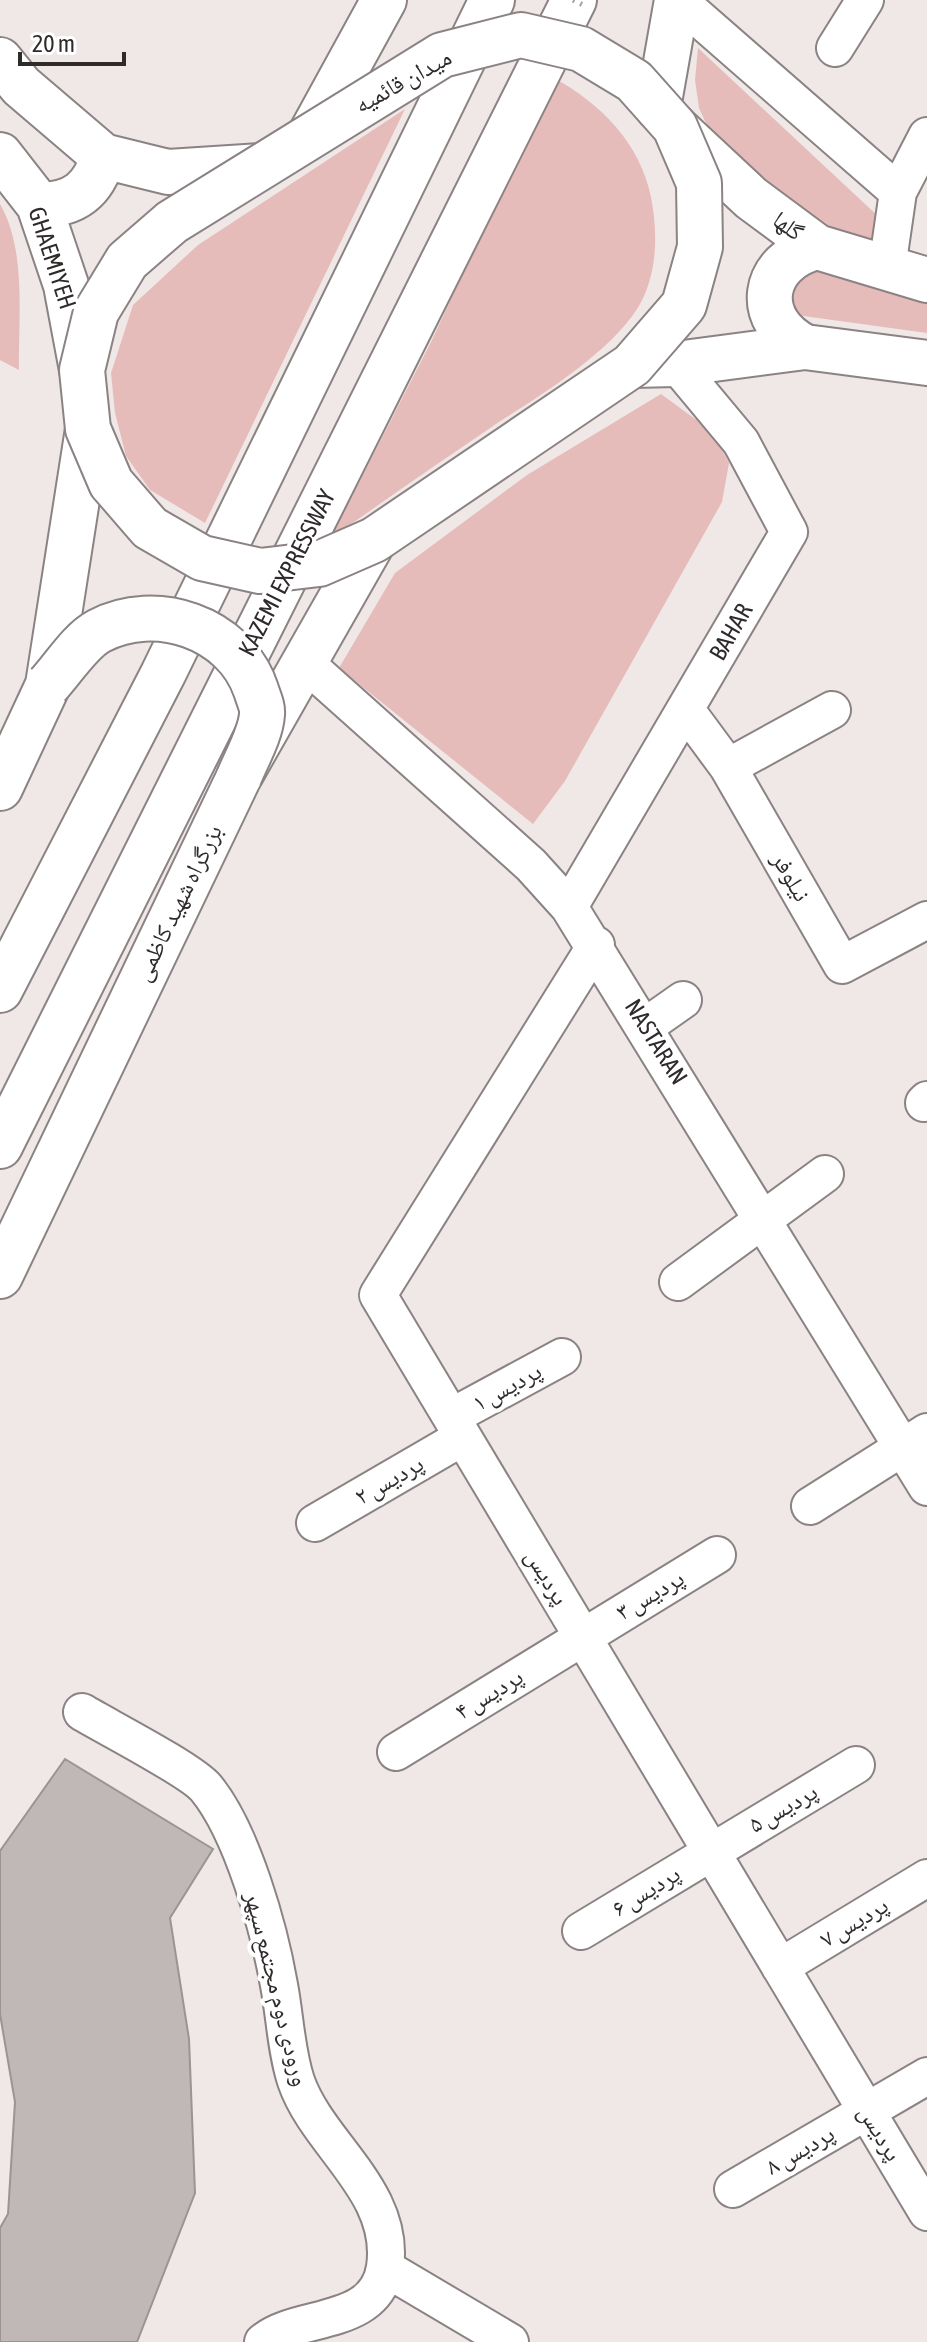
<svg xmlns="http://www.w3.org/2000/svg" width="927" height="2342" viewBox="0 0 927 2342" font-family="'Asap Condensed','Noto Naskh Arabic',sans-serif">
<rect width="100%" height="100%" fill="#f0e7e7"/>
<!-- green -->
<path fill="#e6bcba" d="M698,48L880,218L882,234L868,246L804,224L710,132L699,108L695,80Z
M554,78C601,104 640,143 651,197C658,233 658,276 637,309C608,354 541,395 496,424C440,462 385,500 330,539L431,342Z
M405,109L205,523L150,490L126,456L115,413L111,373L133,305L198,245Z
M0,204C27,251 18,318 19,370L0,360Z
M821,269L927,299V333L796,315L788,307V281Z
M661,394L713,432L729,463L722,502L565,781L533,824L339,668L395,573L527,475Z"/>
<!-- building -->
<path fill="#c0b8b7" stroke="#9b9493" stroke-width="2" d="M65,1759L213,1849L170,1918L189,2039L195,2193L137,2342H0V2228L8,2214L15,2102L0,2014V1851Z"/>
<g fill="none" stroke-linecap="round" stroke-linejoin="round">
<!-- minor casing -->
<g stroke="#8b8383" stroke-width="40">
<path id="minor" d="M678,0L898,192
M835,48L865,0
M887,268L898,192L927,136
M304,662L531,865L569,907L927,1487
M686,710L728,767L842,965L927,920
M728,767L832,710
M569,907L789,532L741,442L676,364
M596,945L378,1295L927,2212
M646,1026L683,1000
M924,1103L927,1100
M678,1282L825,1174
M451,1417L562,1357
M810,1506L927,1432
M315,1523L463,1437
M82,1712C107,1727 191,1770 206,1788C242,1832 269,1928 279,1985C285,2016 286,2051 296,2081C318,2145 396,2191 385,2267C376,2328 297,2313 263,2342
M396,1752L717,1555
M581,1931L856,1765
M780,1967L927,1878
M733,2189L927,2076
M385,2268L510,2342"/>
</g>
<!-- major casing -->
<g stroke="#8b8383" stroke-width="48">
<path id="major" d="M0,60L21,86L103,156L168,172L260,166
M658,108L677,0
M675,127L751,198L817,247L927,280
M310,135L384,0
M0,155L39,205L66,285L82,370
M39,205C74,205 94,190 103,156
M805,347C752,320 761,261 817,247
M632,365L676,364L805,347L927,363
M0,788L48,685L88,429
M0,1276L239,777L374,540"/>
</g>
<!-- highway casing -->
<g stroke="#8b8383" stroke-width="48">
<path id="highway" d="M0,990L163,674L492,0
M0,1146L574,0"/>
</g>
<!-- minor -->
<use href="#minor" stroke="#fff" stroke-width="36"/>
<!-- major -->
<use href="#major" stroke="#fff" stroke-width="44"/>
<!-- highway -->
<use href="#highway" stroke="#fff" stroke-width="44"/>
<!-- major-bridge casing -->
<g stroke="#8b8383" stroke-width="48" stroke-linecap="butt">
<path id="major-bridge" d="M521,35L581,49L634,81L675,127L699,183L700,247L684,305L632,365L374,540L319,564L260,571L202,558L150,528L111,483L88,429L82,370L96,312L127,261L172,222L442,55Z
M48,685C63,669 80,641 99,631C155,601 235,627 256,690C258,697 263,707 262,714C261,734 246,759 239,777"/>
</g>
<!-- path-bridge -->
<path stroke="#aaa3a2" stroke-width="5" stroke-dasharray="2 6" stroke-linecap="butt" d="M573,0L587,7"/>
<!-- major-bridge -->
<use href="#major-bridge" stroke="#fff" stroke-width="44"/>
</g>
<g text-anchor="middle" stroke-width="8" stroke-linejoin="round" paint-order="stroke">
<!-- street labels -->
<g font-size="24" fill="#2e2b2a" stroke="#fff">
<text transform="translate(403 81) rotate(-29)" y="8">میدان قائمیه</text>
<text transform="translate(788 226) rotate(37)" y="8">گلها</text>
<text transform="translate(52 258) rotate(72)" y="8">GHAEMIYEH</text>
<text transform="translate(287 573) rotate(-63)" y="8">KAZEMI EXPRESSWAY</text>
<text transform="translate(731 632) rotate(-60)" y="8">BAHAR</text>
<text transform="translate(791 877) rotate(60)" y="8">نیلوفر</text>
<text transform="translate(178 903) rotate(-64)" y="8">بزرگراه شهید کاظمی</text>
<text transform="translate(656 1042) rotate(58)" y="8">NASTARAN</text>
<text transform="translate(507 1387) rotate(-29)" y="8">پردیس ۱</text>
<text transform="translate(389 1480) rotate(-30)" y="8">پردیس ۲</text>
<text transform="translate(547 1577) rotate(59)" y="8">پردیس</text>
<text transform="translate(650 1595) rotate(-31)" y="8">پردیس ۳</text>
<text transform="translate(489 1694) rotate(-32)" y="8">پردیس ۴</text>
<text transform="translate(783 1808) rotate(-30)" y="8">پردیس ۵</text>
<text transform="translate(646 1891) rotate(-32)" y="8">پردیس ۶</text>
<text transform="translate(854 1922) rotate(-31)" y="8">پردیس ۷</text>
<text transform="translate(277 1989) rotate(76)" y="8">ورودی دوم مجتمع سپهر</text>
<text transform="translate(880 2133) rotate(59)" y="8">پردیس</text>
<text transform="translate(800 2150) rotate(-30)" y="8">پردیس ۸</text>
</g>
</g>
<!-- scale -->
<path d="M20 52v12h104v-12" fill="none" stroke="#2e2b2a" stroke-width="4"/>
<text x="32" y="52" font-size="24" fill="#2e2b2a" stroke="#ffffff" stroke-width="6" paint-order="stroke">20 m</text>
</svg>
